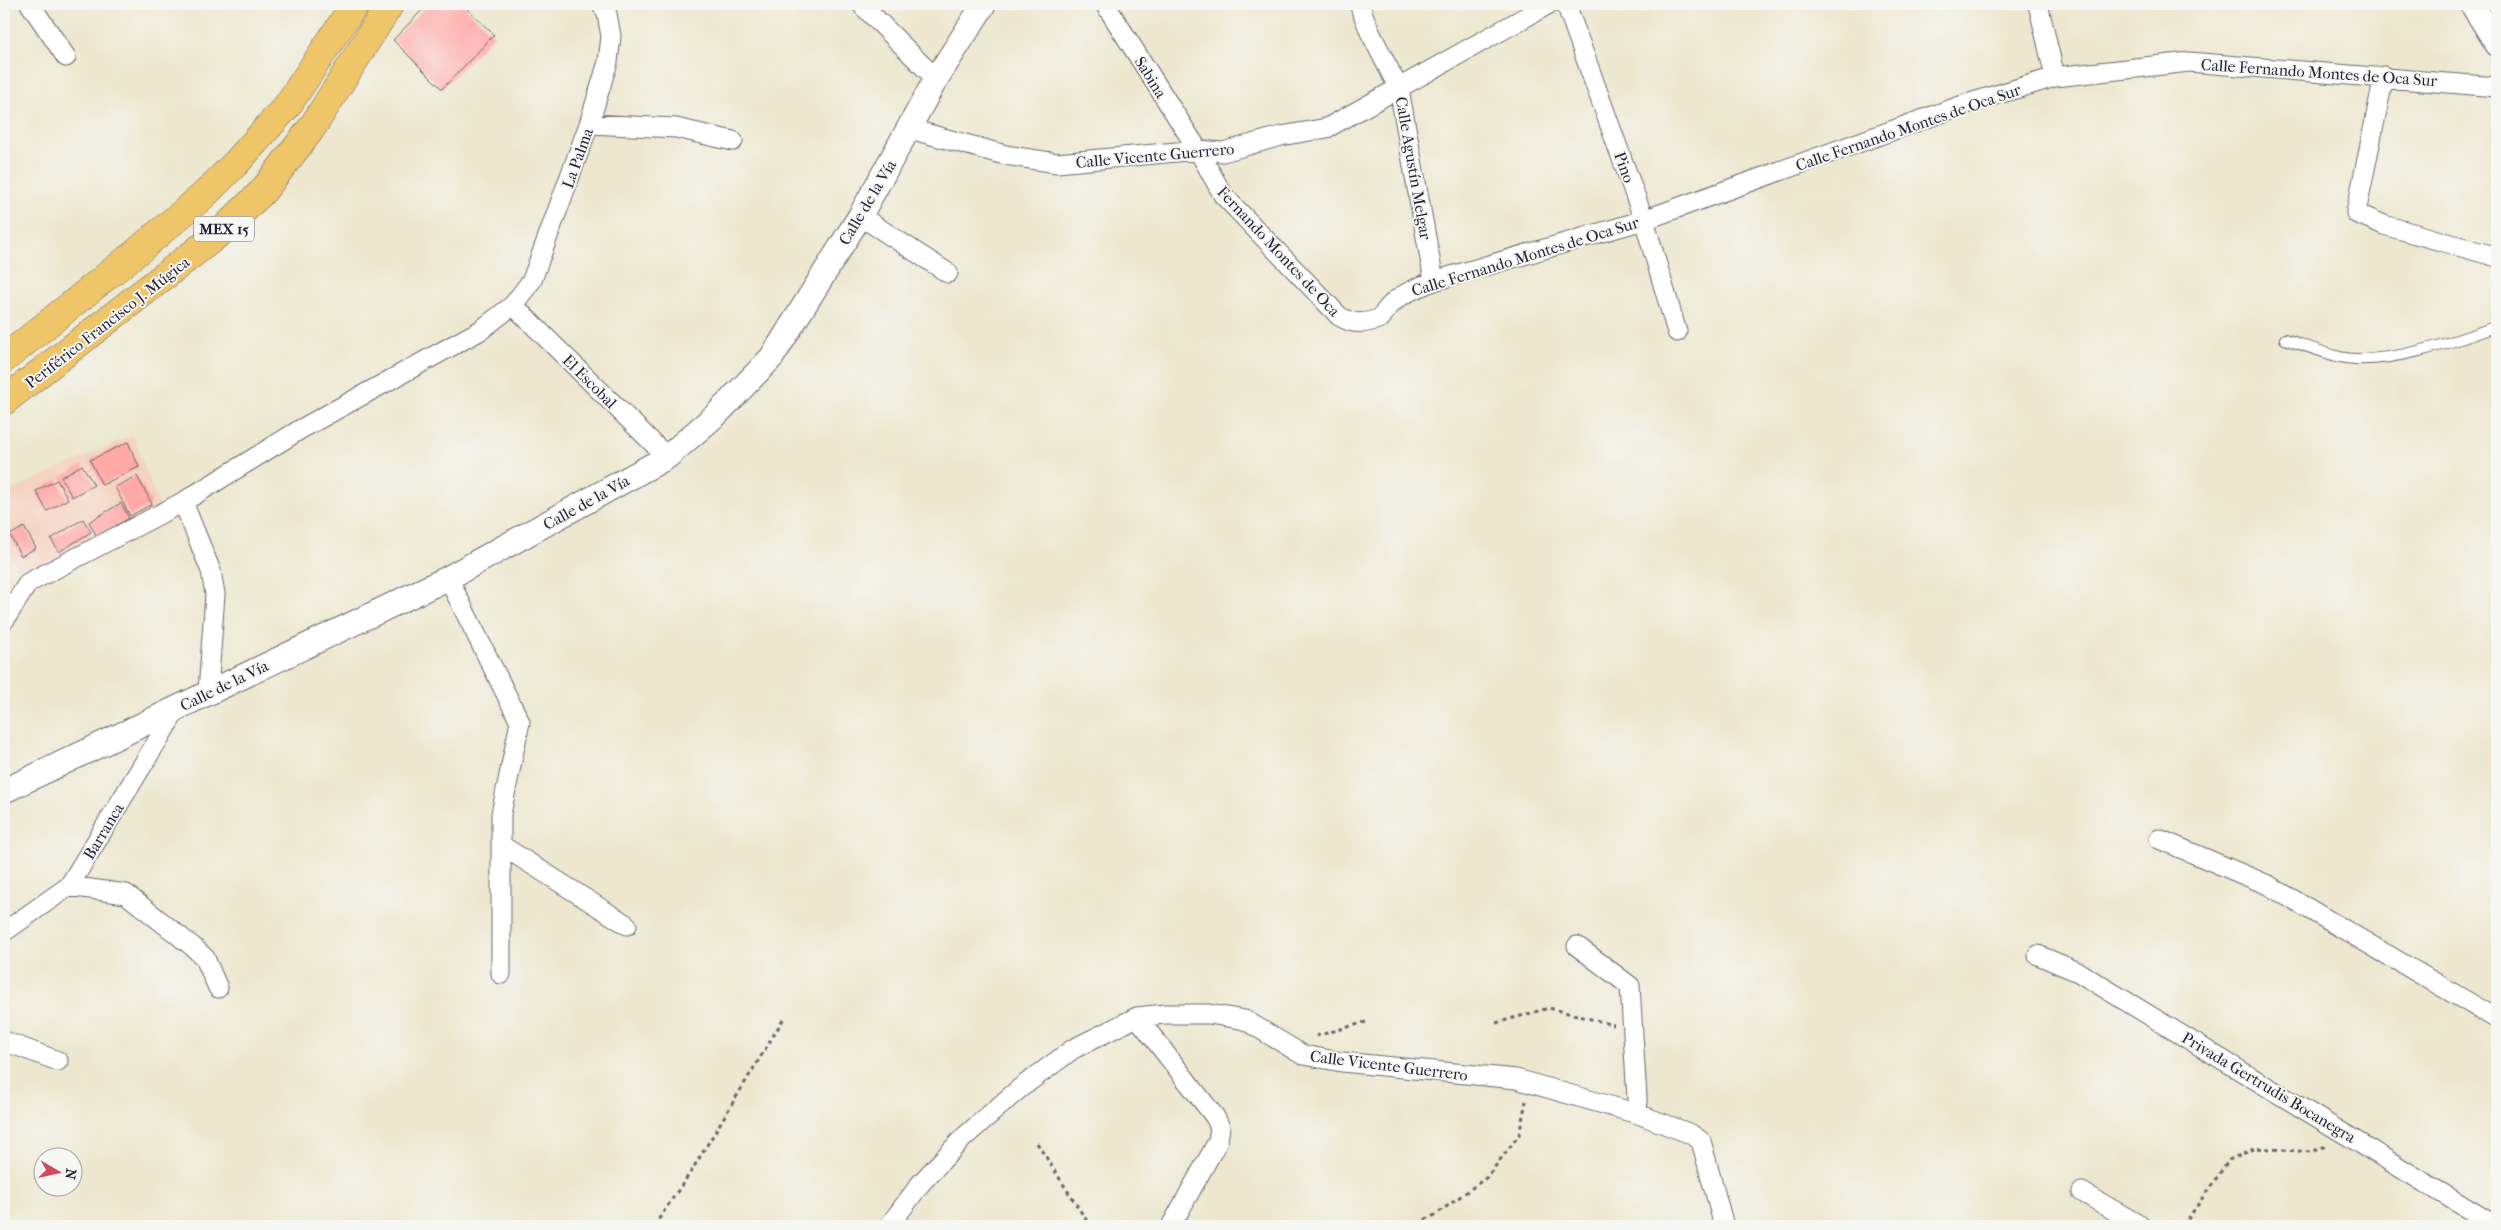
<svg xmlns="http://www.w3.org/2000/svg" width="2501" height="1230" viewBox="0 0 2501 1230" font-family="'IM FELL French Canon',serif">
<rect width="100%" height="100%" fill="#f6f6f2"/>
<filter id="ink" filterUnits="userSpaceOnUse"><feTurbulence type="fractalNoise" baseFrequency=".02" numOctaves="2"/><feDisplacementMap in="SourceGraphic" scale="10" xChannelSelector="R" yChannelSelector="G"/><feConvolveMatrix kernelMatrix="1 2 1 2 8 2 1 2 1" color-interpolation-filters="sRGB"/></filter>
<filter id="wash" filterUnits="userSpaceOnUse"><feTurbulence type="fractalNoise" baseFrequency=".0096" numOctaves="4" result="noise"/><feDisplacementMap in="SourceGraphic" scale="20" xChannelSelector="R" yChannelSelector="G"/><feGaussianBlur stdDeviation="1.12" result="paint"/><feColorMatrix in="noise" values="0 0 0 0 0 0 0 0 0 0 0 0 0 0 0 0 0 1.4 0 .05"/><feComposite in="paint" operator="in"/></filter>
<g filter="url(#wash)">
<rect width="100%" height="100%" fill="#ece7ce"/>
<!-- built -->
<path fill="#f5d3c1" d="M133,435L159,506L23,578L4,544V494Z"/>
<g id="blocks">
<!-- building -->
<path fill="#ffa9a7" d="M428,4H462L494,35L442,89L393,40Z
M128,442L139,467L102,485L90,460Z
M82,465L94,485L72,497L61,477Z
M137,476L152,504L130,516L115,487Z
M57,480L68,499L47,511L36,491Z
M121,503L129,518L97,537L89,522Z
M83,519L91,532L59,552L51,539Z
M24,527L36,548L21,556L10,535Z"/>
</g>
</g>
<g filter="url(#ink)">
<use href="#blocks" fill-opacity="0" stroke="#69676e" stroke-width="1"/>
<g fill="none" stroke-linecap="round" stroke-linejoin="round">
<!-- service casing -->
<g stroke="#69676e" stroke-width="12">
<path id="service" d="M2285,339C2303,345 2321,352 2340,357C2383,367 2457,341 2497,326"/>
</g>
<!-- minor casing -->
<g stroke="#69676e" stroke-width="21">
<path id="minor" d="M30,4L66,57
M861,4L936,79
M1105,4L1198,150L1223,195L1339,316C1353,325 1365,324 1381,318C1393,296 1412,290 1434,281L1644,220L1960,106L2055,77L2189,62L2497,87
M1359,4L1370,32L1399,89L1434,281
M1566,4L1644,220L1677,332
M2038,4L2055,77
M2384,76L2356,213L2384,225L2497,257
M589,124L676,128L733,141
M910,129L1005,155L1057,163L1198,150L1223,152L1281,136L1327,128L1549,4
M860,216L948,273
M513,305L667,457
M183,502L211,571L215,594L208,692
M448,578L520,722L501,814V974
M4,621L28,583L183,502L301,429L481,330L513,305L532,280L589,124L608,62L611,36L607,14L602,4
M2159,839L2268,885L2497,1019
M501,845L627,925
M69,886L126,894L192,946L205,958L218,988
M4,932L69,886L178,707
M1577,946L1630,986L1638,1114
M2038,955L2078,972L2496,1226
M1137,1017L1215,1117L1220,1127L1218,1141L1171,1226
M4,1041L58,1061
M2082,1192L2141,1226
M889,1226L921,1183L963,1138L1019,1089L1073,1049L1137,1017L1165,1014H1209L1245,1020L1303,1055L1342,1062L1516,1079L1638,1114L1691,1134L1701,1141L1724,1226"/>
</g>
<!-- tertiary casing -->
<g stroke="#69676e" stroke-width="26">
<path id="tertiary" d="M2472,4L2497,44
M4,791L448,578L667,457L717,414L772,357L860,216L936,79L984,4"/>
</g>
<!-- primary casing -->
<g stroke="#69676e" stroke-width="29">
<path id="primary" d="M4,359L133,255L204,195L236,163L287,106L355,4
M4,401L222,231L263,191L311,129L390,4"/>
</g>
<!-- path -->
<path stroke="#69676e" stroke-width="3" stroke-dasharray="4 4" stroke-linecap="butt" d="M1496,1023L1549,1008L1614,1025
M1316,1036L1366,1022
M1037,1143L1090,1226
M654,1226L692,1170L784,1018
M1410,1226L1435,1215L1487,1177L1519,1135L1526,1101
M2183,1226L2229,1160L2256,1148L2311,1152L2326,1146"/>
<!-- service -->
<use href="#service" stroke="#fff" stroke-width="10"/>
<!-- minor -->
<use href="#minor" stroke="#fff" stroke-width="19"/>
<!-- tertiary -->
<use href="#tertiary" stroke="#fff" stroke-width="24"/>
<!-- primary -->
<use href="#primary" stroke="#eec569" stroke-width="28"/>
</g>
</g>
<g text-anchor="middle" stroke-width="4" stroke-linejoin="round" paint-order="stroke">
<!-- shield labels -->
<rect fill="#f6f6f2" stroke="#626272" stroke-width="1" x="194" y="216.5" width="60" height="25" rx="4"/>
<g font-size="15" font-weight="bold" fill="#22223b">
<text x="224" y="234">MEX 15</text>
</g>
<!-- street labels -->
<g font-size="16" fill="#22223b" stroke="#f6f6f2">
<text transform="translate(2319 72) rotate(4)" y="6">Calle Fernando Montes de Oca Sur</text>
<text transform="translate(1151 77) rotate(58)" y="6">Sabina</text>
<text transform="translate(1908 127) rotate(-19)" y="6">Calle Fernando Montes de Oca Sur</text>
<text transform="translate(1155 155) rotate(-5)" y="6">Calle Vicente Guerrero</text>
<text transform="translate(577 158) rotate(-70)" y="6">La Palma</text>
<text transform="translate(1625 167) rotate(70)" y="6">Pino</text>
<text transform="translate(1414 168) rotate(80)" y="6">Calle Agustín Melgar</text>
<text transform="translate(867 202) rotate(-59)" y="6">Calle de la Vía</text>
<text transform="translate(1279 251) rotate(47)" y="6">Fernando Montes de Oca</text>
<text transform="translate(1525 256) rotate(-17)" y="6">Calle Fernando Montes de Oca Sur</text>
<text transform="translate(107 322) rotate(-38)" y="6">Periférico Francisco J. Múgica</text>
<text transform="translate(590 381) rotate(45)" y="6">El Escobal</text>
<text transform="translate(586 502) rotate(-29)" y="6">Calle de la Vía</text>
<text transform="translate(224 685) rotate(-26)" y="6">Calle de la Vía</text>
<text transform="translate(103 831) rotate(-59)" y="6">Barranca</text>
<text transform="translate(1389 1065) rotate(7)" y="6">Calle Vicente Guerrero</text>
<text transform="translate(2269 1087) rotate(31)" y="6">Privada Gertrudis Bocanegra</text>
</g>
</g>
<!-- margin -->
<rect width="2501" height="1230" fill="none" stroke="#f6f6f2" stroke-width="20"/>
<!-- north arrow -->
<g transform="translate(58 1172) rotate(99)"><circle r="24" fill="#f6f6f2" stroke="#a1a1a9"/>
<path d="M0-4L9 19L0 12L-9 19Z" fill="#d1495b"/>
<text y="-8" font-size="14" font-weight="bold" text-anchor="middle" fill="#22223b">N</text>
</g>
</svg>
